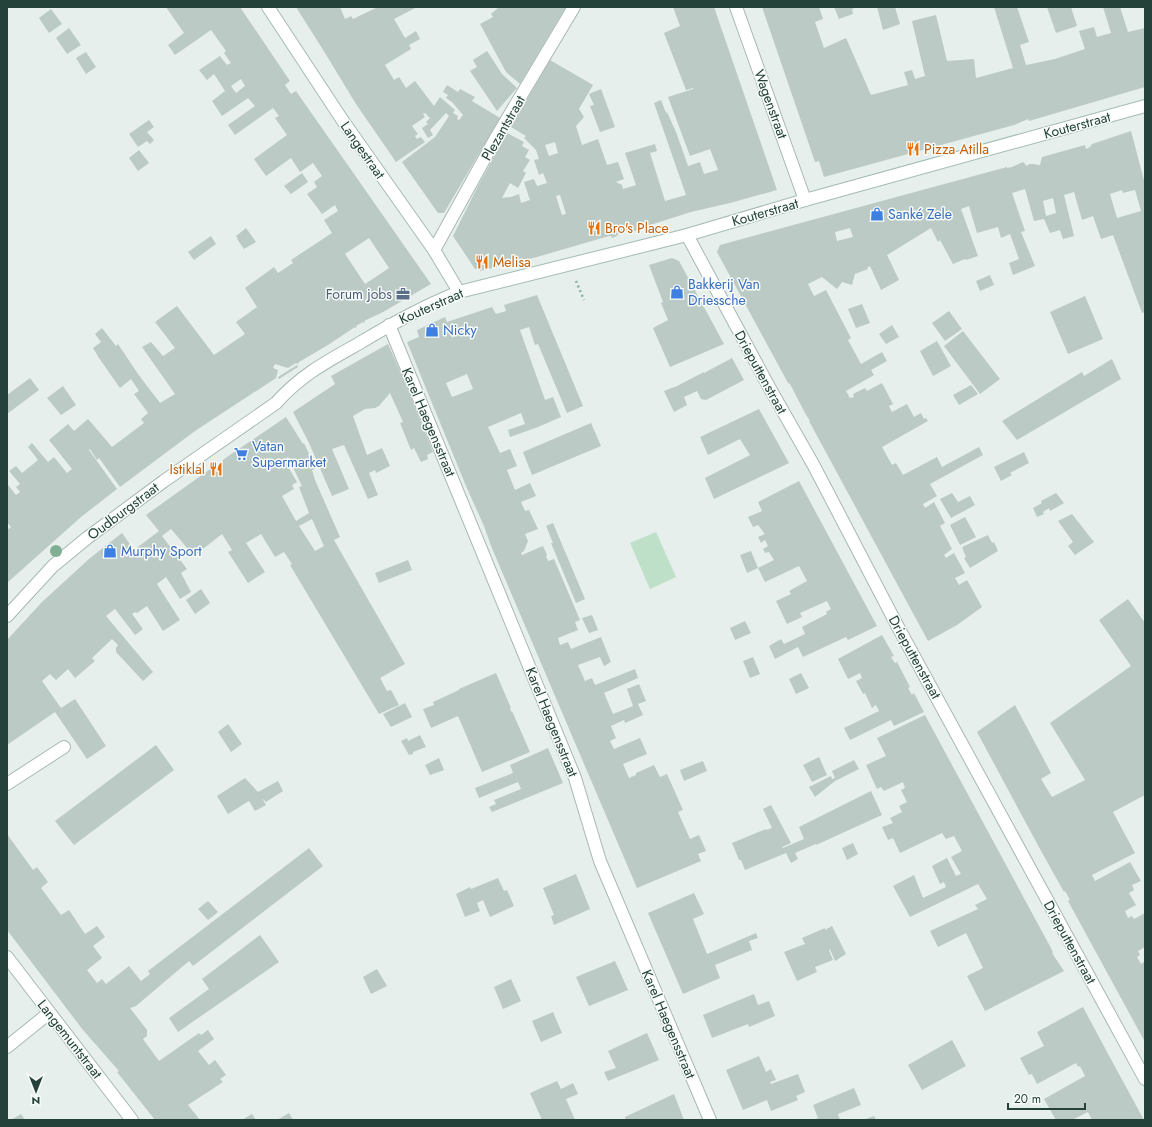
<svg xmlns="http://www.w3.org/2000/svg" width="1152" height="1127" viewBox="0 0 1152 1127" font-family="Jost,sans-serif">
<rect width="100%" height="100%" fill="#e6efeb"/>
<!-- green -->
<path fill="#bfe0c8" d="M656,532L676,577L650,589L630,543Z"/>
<!-- building -->
<path fill="#bbcac4" fill-rule="evenodd" d="M166,7H240L290,81L285,85L291,94L296,91L431,284L383,312L364,321L365,322L364,323L363,322L356,326L357,327L355,328V327L328,345L299,362L298,364L296,363L288,368L275,364L273,368L278,370L276,378L195,431L120,487L99,458L97,460L90,449L89,450L117,489L81,517L7,583V530L11,527L7,522V486L8,485L16,495L20,492L16,487L20,484L9,471L16,466L22,473L38,460L28,447L32,443L48,462L54,457L67,473L72,469L49,440L68,424L74,431L88,419L112,447L144,423L141,419L148,413L134,394L139,391L131,379L120,388L99,358L93,348L101,342L95,334L102,328L116,346L118,344L138,374L160,403L175,394L142,347L151,342L163,356L175,348L155,322L177,306L214,355L245,334L236,322L257,307L245,288L274,267L278,273L293,263L291,260L332,233L324,220L338,211L335,205L322,214L307,194L317,187L314,182L322,176L313,163L300,172L291,158L266,176L254,159L287,135L275,118L279,116L273,108L235,135L228,125L255,106L248,98L222,116L212,101L225,91L214,74L207,80L199,70L220,56L227,65L231,63L224,53L226,51L211,30L175,55L168,45L184,33ZM241,79L245,86L236,93L231,86ZM369,238L389,268L365,284L345,254Z
M296,7H340L345,19L351,16L353,19L378,7H417L394,19L405,38L416,31L420,39L409,45L411,49L385,65L394,80L399,77L406,88L415,81L434,106L440,97L455,110L453,113L458,116L457,119L459,120L463,115L452,102L446,98L448,95L443,92L447,85L458,92L460,89L475,97L472,101L500,118L444,213H438L402,162L435,137L449,116L446,113L430,130L433,135L428,138L422,128L428,124L426,122L430,118L425,113L423,114L425,117L412,126L418,134L415,136L417,139L421,137L425,142L396,162L356,104L325,53Z
M499,7H566L520,84L506,72L480,24L493,17L491,14Z
M673,7H714L777,190L730,203L691,212L647,226V227L628,233L626,231L618,234L617,236L612,238L611,236H609L537,257L480,271V270L475,269L453,236L478,186L507,133L524,142L522,146L529,150L525,157L530,160L523,171L526,173L518,188L510,183L502,198L511,197L519,194L521,203L530,200L524,182L534,179L537,186L547,183L543,173L539,175L534,160L539,159L536,150L524,138L526,136L511,127L550,60L593,85L579,109L584,117L576,126L582,145L598,139L607,165L618,162L624,179L616,182L622,185L623,189L636,185L625,153L655,144L657,151L650,153L665,201L686,195L654,103L661,100L666,113L667,112L676,132L688,166L700,162L704,174L718,170L710,149L690,156L668,97L693,89V88L686,90L664,33L680,26ZM555,142L558,153L549,156L545,145ZM560,195L566,214L562,215L556,196Z
M762,7H819L823,19L815,22L824,48L846,38L871,95L908,85L904,72L912,70L915,79L925,76L912,21L936,15L947,61L974,59L976,78L1013,68L994,7H1017L1029,42L1020,45L1026,65L1055,59L1085,49L1079,31L1094,27L1097,37L1111,33L1103,7H1120L1128,32L1145,28V87L1029,121L1028,119L1014,125L824,177L819,161L815,162Z
M834,7H858L852,9L853,14L839,19Z
M877,7H895L900,24L883,30Z
M1047,7H1071L1077,26L1056,33Z
M51,9L62,24L49,33L39,18Z
M69,28L81,45L67,54L56,38Z
M487,51L502,74L517,88L497,111L470,71L477,67L473,60Z
M86,52L96,67L86,74L76,58Z
M601,89L615,127L600,132L590,106L594,105L589,94Z
M149,120L154,127L147,132L154,140L150,144L147,141L138,147L129,134Z
M1131,131L1145,184V312L1142,313L1113,235L1101,239L1093,216L1082,220L1074,192L1064,195L1074,236L1063,239L1060,230L1050,233L1044,219L1034,221L1025,189L1012,193L1025,231L1021,232L1035,266L1013,275L1009,263L1019,259L1010,234L1001,238L998,227L977,233L969,206L961,209L978,256L966,260L965,259L953,264L940,240L938,242L931,228L887,255L899,280L881,290L870,266L867,268L868,269L855,274L852,285L842,282L837,289L822,277L808,284L814,296L826,290L851,338L848,340L861,364L882,352L887,361L871,370L874,375L846,391L850,398L854,397L853,394L865,388L867,391L882,383L893,404L889,406L892,412L907,404L914,417L921,413L924,419L926,418L928,421L882,447L892,465L896,463L903,475L937,457L942,467L979,447L983,455L930,484L937,496L923,504L925,508L934,502L945,523L940,526L952,549L944,555L946,558L954,553L965,573L955,578L959,585L967,580L982,607L957,625L928,641L809,421H810L805,413L790,384L788,383L717,252L720,245L1007,167V168L1012,167L1023,162L1027,166L1029,164H1033L1040,165L1042,157L1085,145L1086,149L1090,147L1092,144ZM1122,190L1123,193L1135,190L1141,211L1117,218L1110,194ZM1053,198L1056,213L1046,216L1043,201ZM850,228L853,237L837,241L835,232Z
M139,150L149,163L138,171L129,158Z
M302,173L308,182L291,194L284,186Z
M246,228L256,242L244,249L237,239H238L236,236Z
M211,236L216,244L194,260L188,252Z
M672,258L679,261L724,344L670,367L653,328L668,320L661,303L663,302L649,265Z
M990,275L994,285L980,291L976,281Z
M537,295L583,406L567,413L538,344L535,345L529,327L520,330L545,400L553,397L561,417L538,427L510,437L508,430L525,424L521,413L488,427L500,453L510,449L517,466L507,470L515,490L530,483L536,496L521,502L525,511L529,510L538,529L525,534L528,541L524,551L521,553L522,555L543,546L547,555L546,556L548,561L554,559L580,620L575,622L578,630L558,638L560,645L568,642L571,649L601,637L611,662L604,666L600,657L578,665L585,681L592,678L595,685L635,669L638,678L604,693L613,714L633,706L627,689L639,684L646,701L638,704L643,715L625,723L624,720L611,726L616,738L610,741L614,749L640,738L647,754L623,764L629,778L636,775V773L654,765L660,777L667,774L683,810L678,812L690,839L699,835L706,851L698,854L701,861L637,888L491,546L484,526L466,486L407,342L419,337L417,330L445,317L447,322L492,307L496,314L506,311L504,305ZM467,374L473,389L452,397L446,383Z
M1085,296L1103,339L1068,354L1050,312Z
M862,304L870,323L856,328L848,309Z
M949,311L962,329L945,341L932,323Z
M892,325L899,337L886,344L879,334Z
M963,331L1000,379L980,394L944,346Z
M937,341L951,366L933,376L920,351Z
M388,344L404,380L433,452L427,455L428,459L421,462L414,448L411,450L400,423L403,422L390,393L379,406L375,408L365,409L353,416L367,455L382,448L390,466L376,473L375,470L369,473L378,495L368,499L344,445L332,449L349,489L332,496L309,443L293,412L335,384L331,376Z
M732,358L744,380L706,400L701,399L697,391L684,397L687,405L674,412L664,391L677,386L704,372V373Z
M1112,359L1121,379L1017,440L1002,421L1082,372L1084,376Z
M297,365L298,367L279,379L278,377Z
M30,378L39,390L7,414V395Z
M971,385L978,394L959,405L953,395Z
M63,386L76,405L61,415L47,398Z
M759,409L789,463L714,499L705,478L750,455L740,439L708,455L700,437Z
M286,417L303,444L304,443L309,454L308,455L315,469L312,470L315,480L340,537L334,540L405,664L380,678L387,691L391,690L399,705L379,714L290,565L292,564L284,552L275,557L261,534L246,543L265,572L248,583L228,552L232,550L222,534L194,556L171,529L162,536L187,569L181,573L191,592L180,599L166,577L157,584L180,620L163,631L147,606L137,613L135,612L132,614L143,629L135,635L115,609L106,616L153,672L143,681L116,652V648L118,645L112,639L92,658L95,661L75,678L68,669L56,680L50,674L42,681L61,708L75,699L106,746L87,759L55,712L7,745V640L42,602L90,558L122,533L134,550L159,531L146,515L227,457ZM288,457L302,486L299,487L309,513L296,521L282,496L294,489L292,485L297,482L284,460ZM312,519L324,546L315,551L299,526Z
M591,423L601,446L532,475L523,452Z
M1024,452L1029,463L1010,473L1012,475L1001,481L994,467Z
M799,481L877,626L848,640L846,637L803,657L798,647L775,659L769,646L781,639L784,644L805,634L802,627L827,614L826,612L831,609L827,601L800,613L802,617L787,624L776,601L791,594L789,591L807,581L799,566L765,582L758,568L747,573L740,555L751,551L758,568L774,560L769,552L765,553L763,549L768,546L765,540L761,543L758,537L765,534L764,533L758,525L753,527L748,517L762,511L758,502Z
M952,493L958,502L970,496L975,505L951,518L940,499Z
M1056,493L1064,503L1050,511L1049,508L1043,512L1044,514L1037,517L1033,508L1042,503L1041,501Z
M1072,514L1094,542L1075,555L1068,546L1073,542L1058,521Z
M965,517L976,537L960,545L950,525Z
M553,523L585,599L576,603L551,543H553L546,526Z
M988,535L992,543L994,542L998,551L970,568L964,558L966,557L962,547Z
M408,560L412,570L379,583L375,573Z
M201,589L210,603L195,614L186,600Z
M1128,599L1145,623V795L1113,812L1135,853L1092,875L1095,881L1130,862L1141,881L1132,885L1134,890L1129,893L1136,905L1125,911L1128,918L1132,916L1134,919L1145,913V947L1138,951L1140,955L1137,957L1141,964L1145,961V1042L1068,901L1070,900L1065,891L1064,892L1040,849L977,732L1015,705L1051,773L1041,779L1052,797L1085,780L1050,723L1131,666L1099,620Z
M592,615L598,630L589,633L582,618Z
M745,621L751,633L735,640L730,628Z
M882,635L894,656L891,657L895,663L897,662L910,687L908,688L912,695L914,693L924,712L894,726L891,720L850,740L844,728L879,711L876,705L872,708L865,693L863,694L856,681L862,678L860,673L848,679L838,659Z
M753,657L760,674L750,678L743,661Z
M496,673L511,708H510L511,712L512,711L530,752L482,772L458,716L431,728L423,709L434,705L433,702L459,690V689Z
M801,673L809,688L796,694L789,679Z
M405,703L412,717L391,727L383,714Z
M925,715L1052,950L1053,953H1052L1064,971L985,1011L967,976L983,968L966,933L938,947L930,931L978,909L975,905L987,899L978,884L910,917L893,886L914,875L923,898L946,887L944,882L940,884L932,866L947,858L956,876L961,874L951,857L962,851L954,836L946,839L942,833L900,853L893,838L888,840L882,827L893,823L890,818L902,812L899,806L907,802L901,790L905,788L903,782L884,791L881,787L877,789L866,765L886,756L877,738Z
M228,724L242,744L231,752L218,732Z
M420,735L426,747L413,752V754L409,755L401,741L407,738L408,741Z
M156,745L174,770L74,845L55,821Z
M548,748L563,783L492,812L489,807L496,804L494,800L521,789L518,782L479,798L475,788L513,773L510,765Z
M819,757L827,775L812,782L803,765Z
M439,758L444,770L430,775L425,765Z
M854,760L859,769L835,781L815,797L809,787L831,776L832,779L835,778L832,771Z
M703,761L707,771L684,781L680,770Z
M245,778L258,792L278,781L283,791L266,802L262,798L266,805L255,811L249,801L228,814L217,796Z
M871,791L882,815L816,845V844L795,853L798,859L791,863L786,853L745,870L741,860H739L732,843L766,829V830L772,828L763,809L771,805L791,843L782,847L783,848L804,839L799,827Z
M7,834L33,870L37,867L48,882L41,888L61,915L69,910L85,934L97,926L105,937L93,946L102,958L87,970L97,983L102,979L106,984L129,966L141,981L150,974L148,971L309,848L323,866L193,966L189,961L136,1006L130,1008L147,1030V1036L143,1039L159,1061L199,1033L201,1035L208,1030L214,1039L198,1051L209,1065L215,1060L226,1075L220,1079L223,1082L188,1105L200,1120H155L117,1072L119,1071L83,1030L7,930Z
M853,843L858,854L847,860L842,848Z
M576,874L590,909L554,925L551,916L554,915L543,888Z
M498,878L504,891L507,890L514,906L490,917L483,900L477,903L480,911L465,917L456,894L470,887L471,889Z
M694,893L704,914L693,919L707,954L756,933L758,938L749,941L752,950L715,965L720,978L683,994L648,913Z
M208,901L218,912L208,920L198,909Z
M832,926L846,954L835,961L830,949L829,950L833,960L815,967L817,972L797,981L784,952L805,944L802,938L825,928V930Z
M260,935L279,962L178,1032L169,1018L209,989L202,979Z
M615,961L628,990L589,1006L576,977Z
M377,969L387,986L371,994L363,977Z
M511,979L521,1001L503,1009L494,987Z
M754,994L758,1005L769,1001L775,1016L749,1027L748,1024L712,1038L703,1015Z
M1083,1007L1107,1052L1144,1120H1092L1088,1112L1072,1120H1065L1064,1119L1056,1120L1044,1099L1085,1076L1080,1066L1078,1067L1076,1063L1037,1084L1032,1074L1029,1075L1020,1058L1044,1046L1037,1032Z
M553,1012L562,1033L541,1042L532,1021Z
M647,1033L659,1060L608,1081L604,1072L616,1068L608,1051Z
M952,1040L966,1066L922,1090L908,1065Z
M759,1056L766,1072L771,1069L776,1080L770,1082L771,1084L798,1074L805,1092L796,1096L798,1100L771,1111L767,1100L743,1110L726,1070Z
M557,1081L561,1089L573,1083L578,1094L566,1099L575,1120H542L530,1093Z
M854,1088L861,1105L838,1114L840,1120H813L818,1118L813,1105Z
M674,1094L684,1120H626L625,1117Z
M289,1113L293,1120H277Z
M21,1114L25,1120H11Z
M252,1114L256,1120H242Z
M874,1116L876,1120H863Z"/>
<g fill="none" stroke-linecap="round" stroke-linejoin="round">
<!-- lane casing -->
<g stroke="#a8b8b2" stroke-width="14">
<path id="lane" d="M7,784L64,747
M7,1047L49,1013"/>
</g>
<!-- street casing -->
<g stroke="#a8b8b2" stroke-width="14">
<path id="street" d="M736,7L805,200
M687,235L768,385L814,466L898,627L1145,1079
M434,250L497,136L574,7
M389,325L575,778L600,861L710,1120
M7,616L53,566L87,538L164,481L276,403C301,375 326,362 358,344C391,324 424,306 459,292
M7,957L132,1120"/>
</g>
<!-- secondary casing -->
<g stroke="#a4bbb3" stroke-width="14">
<path id="secondary" d="M268,7L343,121L434,250L459,292L687,235L805,200L1145,106"/>
</g>
<!-- path -->
<path stroke="#86b3a5" stroke-width="2.5" stroke-dasharray="2 3" stroke-linecap="butt" d="M576,281L584,300"/>
<!-- lane -->
<use href="#lane" stroke="#fff" stroke-width="12"/>
<!-- street -->
<use href="#street" stroke="#fff" stroke-width="12"/>
<!-- secondary -->
<use href="#secondary" stroke="#fff" stroke-width="12"/>
</g>
<!-- trees -->
<circle fill="#80af93" cx="56" cy="551" r="6"/>
<!-- icons -->
<defs>
<g id="restaurant-bare" transform="scale(1.08)"><path d="M-5-6h1v4h1v-4h1v4h1v-4h1v5L-1.5 .5V6h-2V.5L-5-1ZM5-6V6H3V1.5H1.5Q1.5-4 5-6Z" fill="#e8710a" stroke="#f7fbf9" stroke-width="2.5" paint-order="stroke"/></g>
<g id="shop-bare" transform="scale(1.08)"><path d="M-5-2.5h2.3a2.7 3.5 0 0 1 5.4 0H5L5.5 6h-11ZM-1.5-2.5h3a1.5 2.3 0 0 0-3 0Z" fill="#3f7fe0" stroke="#f7fbf9" stroke-width="2.5" paint-order="stroke"/></g>
<g id="office-bare" transform="scale(1.08)"><path d="M-6-3h4V-5.5h4V-3h4V5H-6ZM-1-4.5V-3h2v-1.5ZM-6 0V1H6V0Z" fill="#5c6f8a" stroke="#f7fbf9" stroke-width="2.5" paint-order="stroke"/></g>
<g id="supermarket-bare" transform="scale(1.08)"><path d="M-6-5.5h2.5l.6 2H6L4.5 2H-2.5L-4.4-4H-6ZM-1.5 3.2a1.3 1.3 0 1 0 .1 0ZM3 3.2a1.3 1.3 0 1 0 .1 0Z" fill="#3f7fe0" stroke="#f7fbf9" stroke-width="2.5" paint-order="stroke"/></g>
</defs>
<g fill-rule="evenodd">
<use href="#restaurant-bare" x="913" y="149"/>
<use href="#shop-bare" x="877" y="214"/>
<use href="#restaurant-bare" x="594" y="228"/>
<use href="#restaurant-bare" x="482" y="262"/>
<use href="#shop-bare" x="677" y="292"/>
<use href="#office-bare" x="403" y="294"/>
<use href="#shop-bare" x="432" y="330"/>
<use href="#supermarket-bare" x="241" y="454"/>
<use href="#restaurant-bare" x="216" y="469"/>
<use href="#shop-bare" x="110" y="551"/>
</g>
<g text-anchor="middle" stroke-width="3" stroke-linejoin="round" paint-order="stroke">
<!-- street labels -->
<g font-size="14" fill="#24423a" stroke="#f7fbf9">
<text transform="translate(771 104) rotate(70)" y="5">Wagenstraat</text>
<text transform="translate(1077 125) rotate(-15)" y="5">Kouterstraat</text>
<text transform="translate(503 128) rotate(-60)" y="5">Plezantstraat</text>
<text transform="translate(363 150) rotate(55)" y="5">Langestraat</text>
<text transform="translate(765 212) rotate(-16)" y="5">Kouterstraat</text>
<text transform="translate(431 306) rotate(-24)" y="5">Kouterstraat</text>
<text transform="translate(761 372) rotate(61)" y="5">Drieputtenstraat</text>
<text transform="translate(429 422) rotate(67)" y="5">Karel Haegensstraat</text>
<text transform="translate(123 511) rotate(-37)" y="5">Oudburgstraat</text>
<text transform="translate(915 657) rotate(61)" y="5">Drieputtenstraat</text>
<text transform="translate(552 722) rotate(68)" y="5">Karel Haegensstraat</text>
<text transform="translate(1070 942) rotate(61)" y="5">Drieputtenstraat</text>
<text transform="translate(669 1024) rotate(67)" y="5">Karel Haegensstraat</text>
<text transform="translate(70 1039) rotate(52)" y="5">Langemuntstraat</text>
</g>
<!-- food labels -->
<g font-size="14" fill="#c56008" stroke="#f7fbf9" text-anchor="start">
<text x="924" y="154">Pizza Atilla</text>
<text x="605" y="233">Bro's Place</text>
<text x="493" y="267">Melisa</text>
<text x="205" y="474" text-anchor="end">Istiklal</text>
</g>
<!-- shop labels -->
<g font-size="14" fill="#366cbe" stroke="#f7fbf9" text-anchor="start">
<text x="888" y="219">Sanké Zele</text>
<text x="688" y="289">Bakkerij Van<tspan x="688" dy="16">Driessche</tspan></text>
<text x="443" y="335">Nicky</text>
<text x="252" y="451">Vatan<tspan x="252" dy="16">Supermarket</tspan></text>
<text x="121" y="556">Murphy Sport</text>
</g>
<!-- service labels -->
<g font-size="14" fill="#4e5e75" stroke="#f7fbf9" text-anchor="end">
<text x="392" y="299">Forum jobs</text>
</g>
</g>
<!-- border -->
<rect width="1152" height="1127" fill="none" stroke="#24423a" stroke-width="16"/>
<!-- north arrow -->
<g transform="translate(36 1091) rotate(180)" stroke="#f7fbf9" stroke-width="3" paint-order="stroke">
<path d="M0-3L7 15L0 10L-7 15Z" fill="#24423a"/>
<text y="-6" font-size="11" font-weight="bold" text-anchor="middle" fill="#24423a">N</text>
</g>
<!-- scale -->
<path d="M1008 1103v6h77v-6" fill="none" stroke="#24423a" stroke-width="2"/>
<text x="1014" y="1103" font-size="12" fill="#24423a" stroke="#f7fbf9" stroke-width="3" paint-order="stroke">20 m</text>
</svg>
